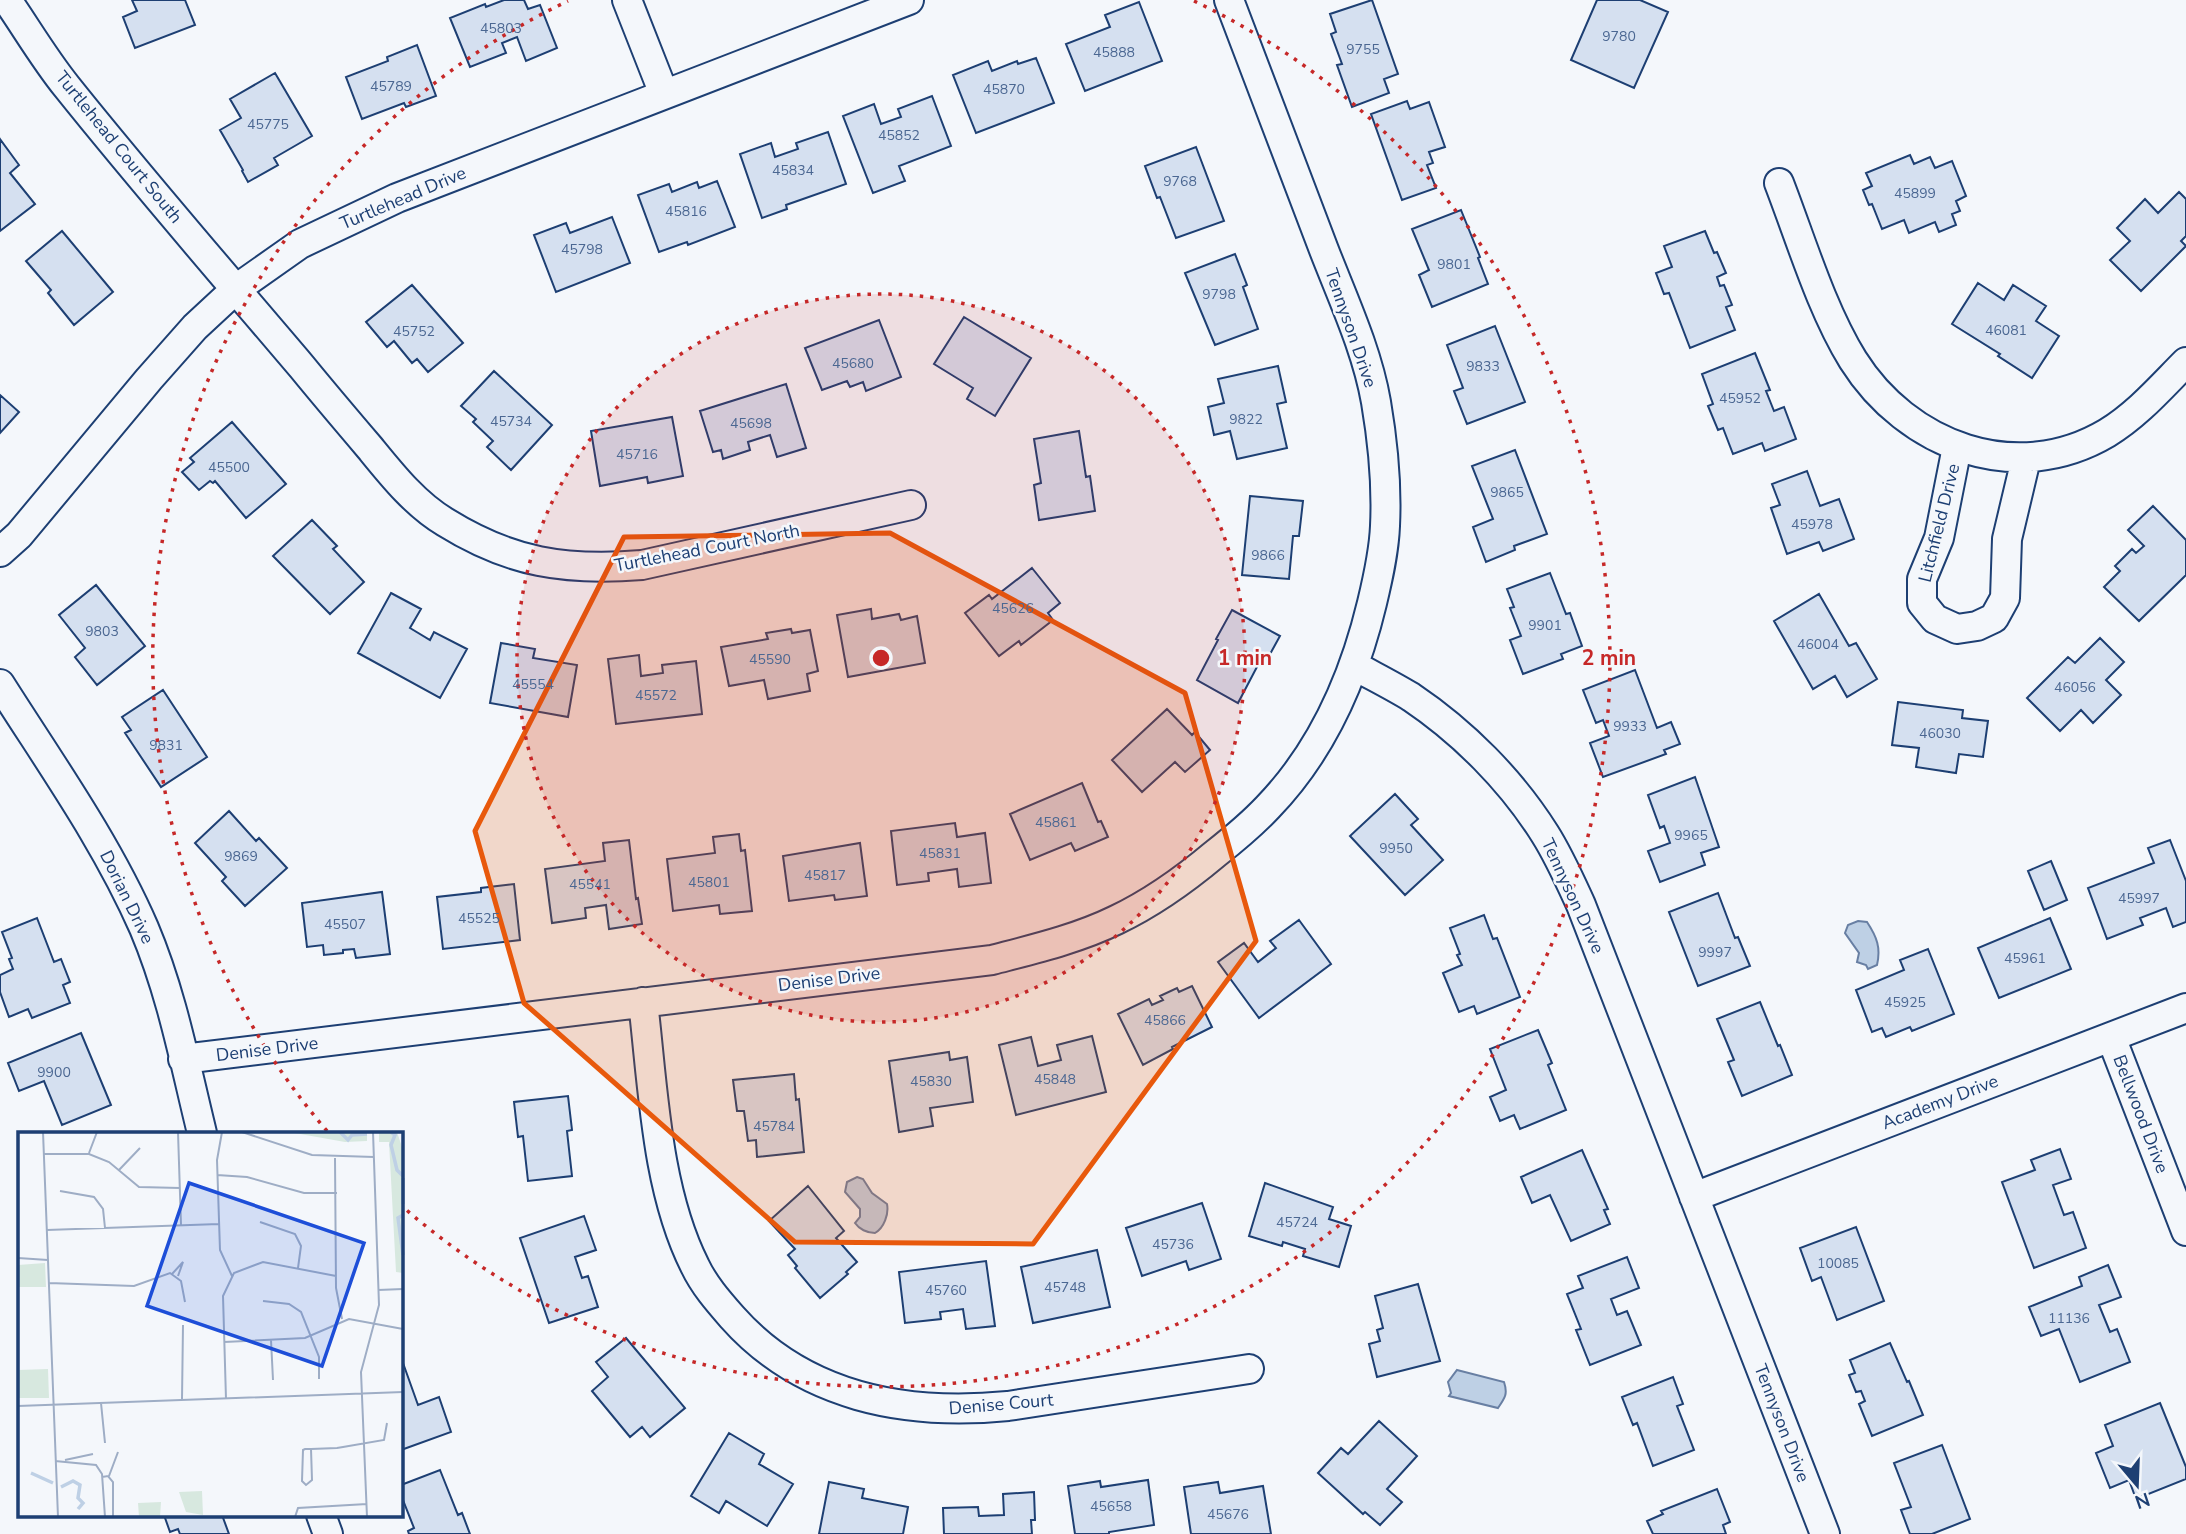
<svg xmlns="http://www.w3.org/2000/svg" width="2186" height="1534" viewBox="0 0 2186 1534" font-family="'Nunito Sans',sans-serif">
<rect width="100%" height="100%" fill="#f4f7fb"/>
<!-- water -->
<path fill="#bed0e5" stroke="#687fa3" stroke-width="2" d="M1858,921L1867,922C1877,937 1881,948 1877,965L1868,969L1866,965L1857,962L1859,953L1845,933L1848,925Z
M857,1177L863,1179L872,1193L887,1204C889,1214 884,1228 875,1233C867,1233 859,1229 855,1223L860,1217V1209L845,1192L847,1182Z
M1457,1370L1504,1382C1508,1394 1505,1398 1498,1408L1449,1396L1451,1393L1448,1382Z"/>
<!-- building -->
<path fill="#d5e0f0" stroke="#1d3f73" stroke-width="2" d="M132,0H185L195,25L135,48L123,17L137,11Z
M504,0H524L528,9L540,5L557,48L526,61L517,37L502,43L506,53L470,67L450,18L485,4L486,7Z
M1372,0L1398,74L1384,79L1389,93L1352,107L1337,65L1342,64L1331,34L1336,32L1330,14Z
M1597,0H1640L1668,12L1634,88L1571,60Z
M1139,2L1162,61L1085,91L1066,44L1110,27L1105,15Z
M417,45L436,96L406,107L404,103L362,119L346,77L388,61L387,57Z
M1036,58L1054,103L976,133L953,75L988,61L992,71L1017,61L1018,64Z
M275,73L312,136L274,158L278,165L248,182L242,171L243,170L220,130L241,118L230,99Z
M932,96L951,146L899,166L905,181L873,193L843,116L874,104L881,124L901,117L898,109Z
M1407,101L1410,109L1429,102L1445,147L1429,152L1433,163L1427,165L1436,188L1402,200L1371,114Z
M828,132L846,184L786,205L787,209L762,218L740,154L771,143L775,157L798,149L796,143Z
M0,139L19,165L10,173L35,204L0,231Z
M1196,147L1224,221L1176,238L1160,197L1157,198L1145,166Z
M1910,155L1914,164L1930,157L1935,168L1952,161L1966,196L1956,201L1960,211L1952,214L1956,225L1939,232L1935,222L1909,233L1904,220L1882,229L1872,204L1869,205L1863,190L1872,186L1866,173Z
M717,181L735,227L688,245L687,242L659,252L638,195L669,184L672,192L697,182L699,188Z
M2179,192L2186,199V236L2181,241L2186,246L2141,291L2110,260L2130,241L2117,228L2145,199L2158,213Z
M1461,210L1480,257L1478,258L1488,284L1432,307L1419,275L1429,270L1412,229Z
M612,217L630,263L556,292L534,235L566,223L570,233Z
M62,231L113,292L74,325L48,293L51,290L26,261Z
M1705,231L1714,253L1717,252L1726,273L1717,277L1720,286L1724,285L1732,305L1726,307L1735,330L1690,348L1669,293L1664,294L1656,273L1672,267L1664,246Z
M1235,254L1247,285L1243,287L1258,329L1215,345L1185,273Z
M1978,283L2004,300L2013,285L2046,306L2036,321L2059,336L2032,378L1998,356L2000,354L1952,324Z
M412,285L463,343L428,372L417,359L412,363L394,341L387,347L366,322Z
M964,317L1031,358L995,416L967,399L973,388L934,364Z
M879,320L901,377L866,391L863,382L850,387L847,381L822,390L805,348Z
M1495,326L1525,402L1467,424L1454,391L1463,388L1447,345Z
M1755,353L1770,390L1766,391L1774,411L1784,407L1796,439L1765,451L1762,443L1733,454L1723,428L1718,430L1708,406L1713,404L1702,374Z
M1278,366L1286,402L1277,404L1287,448L1237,459L1230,431L1214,435L1208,407L1224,403L1218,379Z
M494,371L552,425L511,470L487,447L493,441L473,422L476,419L461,406Z
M786,384L806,448L777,457L770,435L748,442L750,450L723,459L721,450L713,452L700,411Z
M0,395L19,412L0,433Z
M672,417L683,476L648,483L647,477L600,486L591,431Z
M232,422L286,484L246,518L215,481L213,483L210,481L199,490L182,472L194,462L190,458Z
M1079,431L1086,477L1090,476L1095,511L1039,520L1034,485L1041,483L1034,439Z
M1515,450L1547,534L1514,546L1515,550L1486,562L1473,527L1493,519L1472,466Z
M1807,471L1820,506L1839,499L1854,539L1823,551L1819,542L1787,554L1771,508L1780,505L1772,484Z
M1250,496L1303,501L1299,536H1293L1289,579L1242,575Z
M2153,506L2186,540V575L2139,621L2104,587L2120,571L2115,566L2132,549L2136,553L2144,546L2128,530Z
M312,520L337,546L333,549L364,582L330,614L273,556Z
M1032,568L1060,603L1048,613L1053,620L1021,645L1019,641L999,656L965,613L989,595L992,599Z
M1550,573L1566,614L1570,613L1582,646L1561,654L1563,659L1523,674L1510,640L1521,636L1510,608L1514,607L1507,589Z
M96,585L145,646L97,685L75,657L85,648L59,615Z
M391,593L421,609L410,628L430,640L434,632L467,649L440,698L358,653Z
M1819,594L1849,646L1856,643L1877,679L1847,697L1835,676L1813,689L1774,621Z
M871,609L872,619L899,614L901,620L917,616L925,663L848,677L837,615Z
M1232,610L1280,636L1264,665L1259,663L1238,703L1197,680L1218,640L1216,639Z
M791,629L792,633L810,630L818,671L807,674L810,691L768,699L764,680L729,686L721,647L768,639L766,633Z
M2100,638L2124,662L2106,680L2121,695L2093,723L2081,710L2060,731L2027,698L2068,657L2075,663Z
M501,643L535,649L533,658L577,665L568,717L490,703Z
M639,655L641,676L663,673L662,665L696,661L702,714L616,724L608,659Z
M1635,670L1657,728L1671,722L1680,744L1664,750L1666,754L1603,777L1590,743L1609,736L1603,720L1596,723L1583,690Z
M163,690L207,757L161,787L125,733L131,730L122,717Z
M1898,702L1963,710L1962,718L1988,721L1983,757L1959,754L1956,773L1916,767L1919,748L1892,745Z
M1167,709L1192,735L1195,732L1210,750L1185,772L1175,762L1142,792L1112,760Z
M1695,777L1719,847L1701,853L1705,865L1660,882L1648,851L1670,843L1664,826L1660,828L1648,795Z
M1082,783L1098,822L1101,821L1108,837L1075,851L1071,843L1030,860L1010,814Z
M1395,794L1418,819L1411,825L1443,860L1405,895L1350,836Z
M229,811L256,841L259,838L287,868L245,906L222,881L226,877L195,843Z
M955,823L957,837L985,833L991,883L959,887L957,869L928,873L929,881L897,885L891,831Z
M739,834L741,851L745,850L752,911L720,914L719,905L673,911L667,859L715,853L713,837Z
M629,840L636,899L638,898L642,924L609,929L606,905L585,908L586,918L552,923L545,869L605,861L603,843Z
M2170,840L2186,881V922L2173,927L2166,908L2140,918L2143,925L2107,939L2088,888L2154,863L2148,848Z
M860,843L867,896L835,900L834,895L789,901L783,856Z
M2051,861L2067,900L2044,910L2028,871Z
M514,884L520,940L443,949L437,897L481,892V888Z
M382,892L390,954L356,958L354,949L343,950V953L324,955L323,945L307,947L302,903Z
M1718,893L1735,938L1738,937L1750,966L1698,986L1669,912Z
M1484,915L1493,939L1497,938L1520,997L1477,1014L1474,1006L1459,1012L1443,973L1462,965L1457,955L1460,954L1450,928Z
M37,918L54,962L61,959L70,982L63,985L70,1003L32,1018L28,1009L9,1017L0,992V975L13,969L9,959L12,958L2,932Z
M2050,918L2071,969L1999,998L1978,948Z
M1299,920L1331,964L1259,1018L1218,962L1244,943L1258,962L1276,948L1270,941Z
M1928,949L1954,1014L1912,1031L1910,1027L1886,1037L1882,1028L1872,1032L1856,990L1904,970L1900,960Z
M1192,986L1212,1027L1172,1047L1173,1049L1143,1065L1118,1014L1149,999L1152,1005L1163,1000L1160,996L1177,988L1179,992Z
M1760,1002L1778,1046L1780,1045L1792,1075L1742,1096L1728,1062L1734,1060L1717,1019Z
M1538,1030L1552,1063L1548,1065L1566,1110L1520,1129L1514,1115L1500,1121L1490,1097L1506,1090L1490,1049Z
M81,1033L111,1105L62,1125L44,1081L19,1091L8,1063Z
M1092,1036L1106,1092L1016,1115L999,1045L1031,1037L1038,1066L1061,1060L1057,1045Z
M949,1052L950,1060L967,1057L973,1102L930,1108L933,1126L899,1132L889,1061Z
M794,1074L796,1100L799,1099L804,1152L757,1157L756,1140L748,1141L744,1111H737L733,1080Z
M568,1096L572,1130L567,1131L572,1176L528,1181L523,1136L518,1137L514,1102Z
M2060,1149L2071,1179L2053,1185L2064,1215L2073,1212L2086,1248L2034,1268L2002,1182L2035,1170L2031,1160Z
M1582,1150L1608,1209L1604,1210L1610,1224L1571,1241L1550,1195L1532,1203L1521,1177Z
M1265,1183L1333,1207L1329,1219L1351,1226L1339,1267L1303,1256L1305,1249L1283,1242L1282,1246L1249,1236Z
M808,1186L844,1231L836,1238L857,1262L846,1272L848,1274L820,1298L795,1268L797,1266L788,1255L795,1249L769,1221Z
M1202,1203L1221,1259L1189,1270L1186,1261L1142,1276L1126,1228Z
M584,1216L596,1250L575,1257L582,1278L588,1276L598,1307L549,1323L520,1238Z
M1856,1227L1884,1301L1837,1320L1821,1277L1812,1281L1800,1248Z
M1097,1250L1110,1307L1033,1323L1021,1267Z
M1627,1257L1639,1288L1611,1299L1617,1315L1627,1311L1641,1345L1590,1365L1576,1330L1581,1329L1567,1294L1583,1288L1578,1276Z
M986,1261L995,1326L966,1329L963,1309L940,1312L941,1319L905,1323L899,1272Z
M2108,1265L2121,1297L2099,1305L2110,1332L2117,1329L2130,1362L2080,1382L2059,1329L2041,1336L2029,1307L2082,1286L2079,1277Z
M1418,1284L1440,1361L1377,1377L1369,1344L1380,1341L1377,1330L1383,1328L1375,1296Z
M626,1338L685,1408L650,1437L642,1427L630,1437L592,1391L608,1377L596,1362Z
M1890,1343L1907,1382L1909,1381L1923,1415L1872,1436L1859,1404L1865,1401L1861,1391L1856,1392L1849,1375L1855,1373L1850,1360Z
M403,1363L418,1405L439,1397L451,1432L401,1450V1364Z
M1673,1377L1683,1404L1677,1406L1694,1450L1653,1466L1637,1423L1633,1425L1622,1397Z
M2160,1403L2186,1467V1479L2136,1499L2129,1480L2110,1488L2096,1453L2113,1446L2105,1425Z
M1379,1421L1417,1456L1387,1489L1402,1502L1380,1525L1365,1512L1363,1514L1318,1473L1341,1448L1348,1454Z
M729,1433L764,1454L759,1464L793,1484L767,1526L726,1501L719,1513L691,1496Z
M1942,1445L1970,1519L1932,1534H1910L1901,1510L1911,1507L1894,1463Z
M440,1470L458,1515L462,1513L470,1534H409L408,1531L414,1528L401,1495V1485Z
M1148,1480L1154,1525L1109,1532V1534H1075L1068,1486L1100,1481L1101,1487Z
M829,1482L864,1489L862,1498L908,1507L903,1534H819Z
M1218,1482L1220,1493L1263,1486L1271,1534H1191L1184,1487Z
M1717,1489L1730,1522L1723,1525L1726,1534H1653L1647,1521L1663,1514L1661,1511Z
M1034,1492L1035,1520H1031L1032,1534H944L943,1508L978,1507L979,1516L1004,1515L1003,1494Z
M164,1515H222L229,1534H180L178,1529L170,1532Z"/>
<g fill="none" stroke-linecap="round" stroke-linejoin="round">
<!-- street casing -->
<g stroke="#1d3f73" stroke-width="32">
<path id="street" d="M7,0C27,29 45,60 67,87C143,182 223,274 302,367C324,394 347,421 370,448C392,475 415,504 445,522C511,563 565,571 642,565L911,505
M627,0L664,94
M1779,183C1801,240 1821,308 1853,360C1907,446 2016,487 2107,433C2138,414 2161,387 2186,362
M1957,447L1939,538L1922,579V603L1935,619L1957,629L1977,626L1994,618L2005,598L2007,539L2026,459
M0,552L19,535L149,379L195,327L236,289L300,244L397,198L909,0
M1355,666C1373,676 1393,686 1411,697C1463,732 1511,780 1545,834C1559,856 1570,881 1581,905L1825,1534
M0,684C50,763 106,841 144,928C172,994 185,1064 202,1133
M643,1002C653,1086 656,1189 695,1266C704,1285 718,1301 732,1317C803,1397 905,1416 1008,1406L1249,1369
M2111,1037L2186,1231
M183,1059L992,960C1034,949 1077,939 1116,920C1152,903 1184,880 1215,854C1234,839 1252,824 1268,807C1323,750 1354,678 1372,603C1378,578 1384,552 1385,526C1387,485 1383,443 1376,402C1367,350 1343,299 1324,250C1292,167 1261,83 1229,0
M1694,1197L2186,1008
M321,1515L328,1534"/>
</g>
<!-- street -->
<use href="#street" stroke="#f4f7fb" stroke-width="28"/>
</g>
<!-- marked area -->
<path fill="#e8590c" fill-opacity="0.2" stroke="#e8590c" stroke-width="5" stroke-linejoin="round" d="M890,533L1185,693L1256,941L1033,1244L795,1242L524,1003L475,831L624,537Z"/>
<!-- distance rings -->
<circle cx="881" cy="658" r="364" fill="#c62828" fill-opacity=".12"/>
<g fill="none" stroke="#c62828" stroke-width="3.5" stroke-dasharray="3.5 7">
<circle cx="881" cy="658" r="364"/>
<path d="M327 1131A728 728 0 0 1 568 1M1194 1A728 728 0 1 1 403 1207"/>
</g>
<g text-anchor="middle" stroke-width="5" stroke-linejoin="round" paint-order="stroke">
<!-- number labels -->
<g font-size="14" fill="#4b6792">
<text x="501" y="33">45803</text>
<text x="1619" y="41">9780</text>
<text x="1363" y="54">9755</text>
<text x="1114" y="57">45888</text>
<text x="391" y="91">45789</text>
<text x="1004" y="94">45870</text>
<text x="268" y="129">45775</text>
<text x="899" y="140">45852</text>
<text x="793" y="175">45834</text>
<text x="1180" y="186">9768</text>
<text x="1915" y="198">45899</text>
<text x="686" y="216">45816</text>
<text x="582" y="254">45798</text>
<text x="1454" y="269">9801</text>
<text x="1219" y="299">9798</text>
<text x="2006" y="335">46081</text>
<text x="414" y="336">45752</text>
<text x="853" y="368">45680</text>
<text x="1483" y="371">9833</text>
<text x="1740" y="403">45952</text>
<text x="1246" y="424">9822</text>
<text x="511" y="426">45734</text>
<text x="751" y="428">45698</text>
<text x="637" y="459">45716</text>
<text x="229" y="472">45500</text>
<text x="1507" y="497">9865</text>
<text x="1812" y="529">45978</text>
<text x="1268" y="560">9866</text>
<text x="1013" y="613">45626</text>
<text x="1545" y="630">9901</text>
<text x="102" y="636">9803</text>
<text x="1818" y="649">46004</text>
<text x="770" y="664">45590</text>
<text x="533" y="689">45554</text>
<text x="2075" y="692">46056</text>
<text x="656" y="700">45572</text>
<text x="1630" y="731">9933</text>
<text x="1940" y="738">46030</text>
<text x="166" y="750">9831</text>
<text x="1056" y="827">45861</text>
<text x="1691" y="840">9965</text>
<text x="1396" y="853">9950</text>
<text x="940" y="858">45831</text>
<text x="241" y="861">9869</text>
<text x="825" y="880">45817</text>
<text x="709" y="887">45801</text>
<text x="590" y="889">45541</text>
<text x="2139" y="903">45997</text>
<text x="479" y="923">45525</text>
<text x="345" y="929">45507</text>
<text x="1715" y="957">9997</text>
<text x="2025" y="963">45961</text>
<text x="1905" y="1007">45925</text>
<text x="1165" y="1025">45866</text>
<text x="54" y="1077">9900</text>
<text x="1055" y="1084">45848</text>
<text x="931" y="1086">45830</text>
<text x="774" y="1131">45784</text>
<text x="1297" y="1227">45724</text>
<text x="1173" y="1249">45736</text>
<text x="1838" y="1268">10085</text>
<text x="1065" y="1292">45748</text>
<text x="946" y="1295">45760</text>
<text x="2069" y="1323">11136</text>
<text x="1111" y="1511">45658</text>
<text x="1228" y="1519">45676</text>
</g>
<!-- street labels -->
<g font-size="18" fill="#1d3f73" stroke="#f4f7fb">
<text transform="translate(119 147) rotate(51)" y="6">Turtlehead Court South</text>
<text transform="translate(403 198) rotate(-23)" y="6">Turtlehead Drive</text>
<text transform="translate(1351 328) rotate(71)" y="6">Tennyson Drive</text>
<text transform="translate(1939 523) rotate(-76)" y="6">Litchfield Drive</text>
<text transform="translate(707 548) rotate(-11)" y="6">Turtlehead Court North</text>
<text transform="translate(1573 896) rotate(65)" y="6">Tennyson Drive</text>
<text transform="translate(127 897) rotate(64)" y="6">Dorian Drive</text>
<text transform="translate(829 979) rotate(-7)" y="6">Denise Drive</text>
<text transform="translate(267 1049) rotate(-7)" y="6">Denise Drive</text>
<text transform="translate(1940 1102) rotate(-21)" y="6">Academy Drive</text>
<text transform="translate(2141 1114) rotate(69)" y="6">Bellwood Drive</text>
<text transform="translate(1001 1404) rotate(-5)" y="6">Denise Court</text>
<text transform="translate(1782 1423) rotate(69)" y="6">Tennyson Drive</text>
</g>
</g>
<!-- overview -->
<g transform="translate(18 1132)">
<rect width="385" height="385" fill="#f4f7fb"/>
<path d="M271,0H349V9L327,10ZM361,0H379L385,18V141L378,140L371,10H361ZM27,131L28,155H0V133ZM30,237L31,266H0V238ZM184,359L185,383L168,380L161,360ZM143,370L142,385H121L120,371Z" fill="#d7e8df"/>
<path fill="none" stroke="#bed0e5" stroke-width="3.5" d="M322,0L330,8L334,3L349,2M373,0L377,3L373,13L379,38L385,44M385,46V72M385,83L380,86L385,123M13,341L35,351M43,355L55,349L62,353L60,366L65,371L60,377"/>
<path fill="none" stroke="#9eadc5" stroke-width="2" d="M25,0L40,385M160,0L163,93M204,0L199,28L202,118L214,144M224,0L294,23L356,25M71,21L79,0M26,22H71L91,30L121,55L162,56M317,26L318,156L324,187M101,38L122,16M199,43L229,45L286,61H319M42,59L76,65L85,77L87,96M242,90L277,102L283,114L280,136M29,98L201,92M0,126L30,128M154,142L165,130L160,144M31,151L116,154L152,141L163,149L167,170M360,158L385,157M245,169L271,172L283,180L301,225V247M253,208L255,248M206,210L287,206L331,187L385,197M164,267L165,193M208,267L205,164L216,141L245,130L318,144M83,271L87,311M0,274L385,260M293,317L294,348L288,353L284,349L285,318L287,317H293L319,316L325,315L366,308L369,291M47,328L75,322M37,329L78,333L84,342L87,385M91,344L100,320M84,345L90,344L95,350V385M277,385L280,376L349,372M349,385L343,240L361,173L355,0"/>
<path fill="#1d4ed8" fill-opacity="0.15" stroke="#1d4ed8" stroke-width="3.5" d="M171,51L346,111L304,234L129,174Z"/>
<rect width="385" height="385" fill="none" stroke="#1d3f73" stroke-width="3.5"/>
</g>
<circle cx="881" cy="658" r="10" fill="#c62828" stroke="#f4f7fb" stroke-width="3.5"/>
<g font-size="21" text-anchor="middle" font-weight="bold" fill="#c62828" stroke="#f4f7fb" stroke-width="5" stroke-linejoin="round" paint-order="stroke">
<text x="1245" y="665">1 min</text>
<text x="1609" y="665">2 min</text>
</g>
<!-- north arrow -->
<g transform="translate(2137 1485) rotate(161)" stroke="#f4f7fb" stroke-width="5" paint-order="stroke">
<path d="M0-5L12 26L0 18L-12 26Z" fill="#1d3f73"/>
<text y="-10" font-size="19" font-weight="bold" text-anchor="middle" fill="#1d3f73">N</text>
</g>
</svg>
